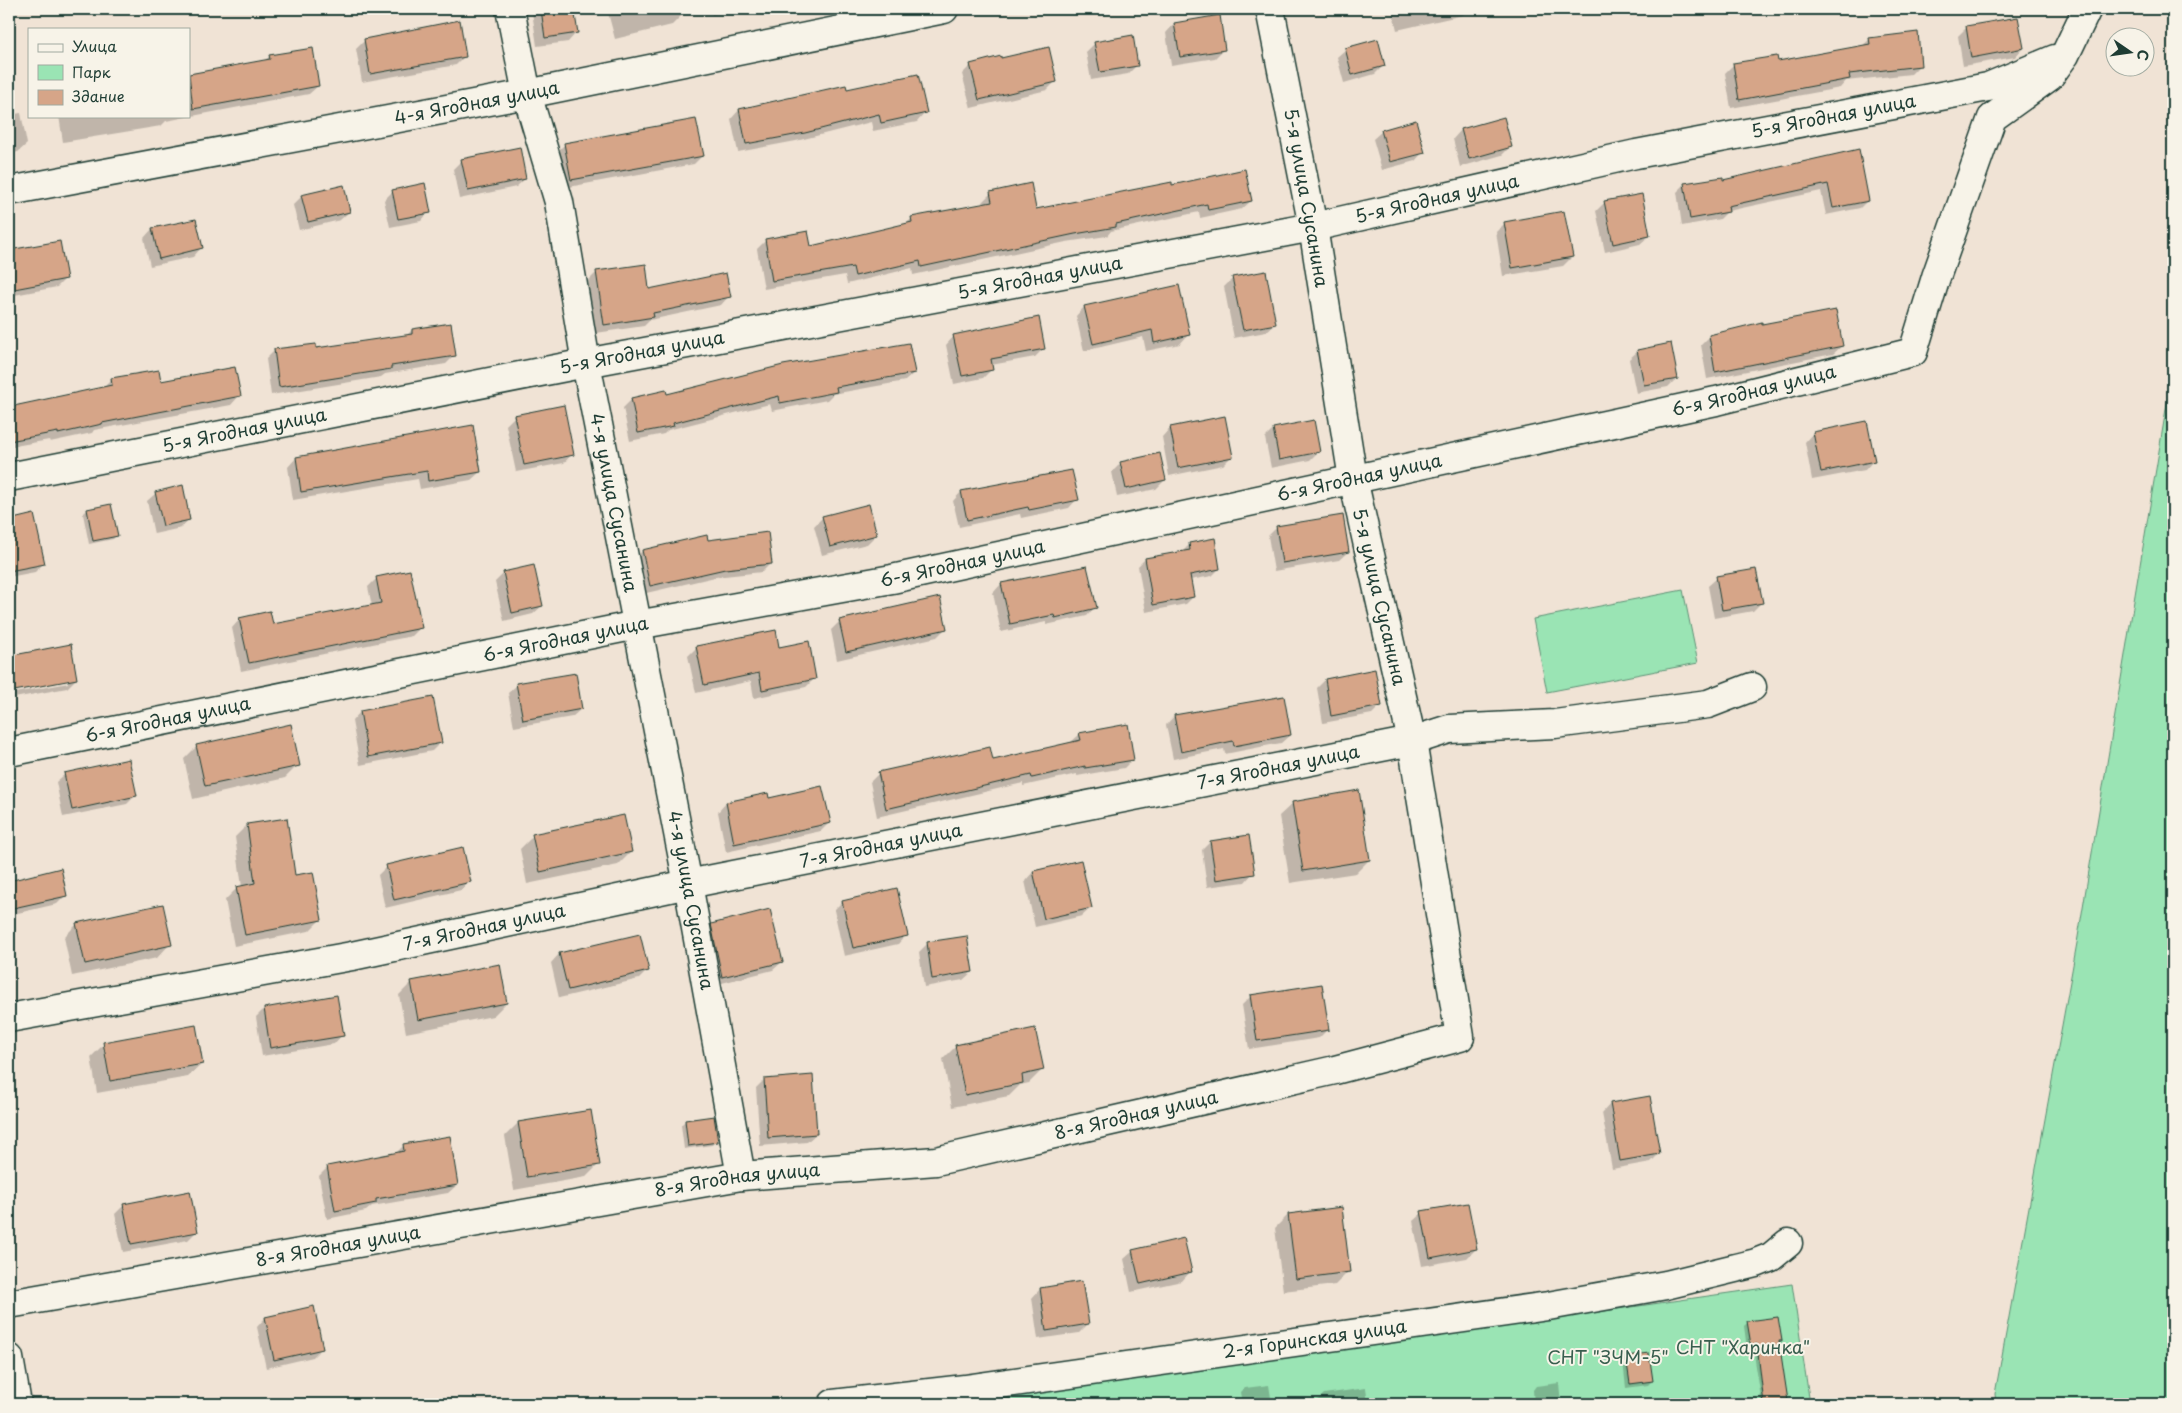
<svg xmlns="http://www.w3.org/2000/svg" width="2182" height="1413" viewBox="0 0 2182 1413" font-family="'Playpen Sans',sans-serif">
<rect width="100%" height="100%" fill="#f0e3d5"/>
<filter id="ink" filterUnits="userSpaceOnUse"><feTurbulence type="fractalNoise" baseFrequency=".02" numOctaves="2"/><feDisplacementMap in="SourceGraphic" scale="10" xChannelSelector="R" yChannelSelector="G"/><feConvolveMatrix kernelMatrix="1 2 1 2 8 2 1 2 1" color-interpolation-filters="sRGB"/></filter>
<g filter="url(#ink)">
<!-- green -->
<path fill="#9ae4b4" stroke="#5c9074" d="M2173,367V1404H1996L1995,1394L2077,943Z
M1683,590L1698,663L1547,692L1533,619Z
M1792,1284L1810,1404H956Z"/>
<!-- shadow -->
<path fill="#0003" d="M535,9H573L576,33L568,42L537,46L532,12Z
M607,9H679L681,16L672,25L615,39Z
M711,9H742L712,15Z
M1392,9H1469L1463,15L1397,30Z
M2017,18L2023,48L2015,57L1963,66L1958,36L1966,28Z
M1174,24L1224,49L1215,58L1171,65L1166,33Z
M1870,39L1920,65L1911,74L1846,81L1840,88L1731,108L1725,73L1734,64L1777,63L1861,47Z
M365,40L464,57L456,65L362,82L356,49Z
M1095,43L1137,65L1128,74L1091,80L1086,52Z
M1346,49L1383,66L1375,74L1344,83L1337,57Z
M270,56L318,86L309,94L166,121L161,126L63,142L59,116H189V75L264,61Z
M1000,60L1056,81L1047,90L971,108L962,74L971,65Z
M846,91L925,113L917,122L873,131L871,122L796,141L738,152L731,119L739,110Z
M21,113L27,144L18,152L9,154V115Z
M1503,119L1511,146L1502,155L1460,167L1453,139L1461,130Z
M1382,131L1423,152L1415,161L1382,170L1373,139Z
M565,144L702,156L694,164L563,188L556,153Z
M462,160L525,179L516,187L459,199L453,169Z
M1821,160L1868,200L1860,208L1826,215L1821,191L1728,211L1720,219L1682,226L1677,192L1684,185L1722,182Z
M1171,186L1251,201L1242,209L1200,218L1199,212L1111,231L1107,236L1066,242L913,275L912,268L847,284L845,275L764,289L757,249L766,240L810,247L906,224L912,218L983,205L982,202L991,193L1036,211Z
M393,191L429,212L421,221L390,227L384,200Z
M302,196L349,212L340,220L299,230L293,205Z
M1605,202L1649,236L1640,244L1605,252L1596,211Z
M1563,213L1572,257L1563,266L1503,276L1496,232L1504,224Z
M152,229L201,248L193,257L150,266L144,238Z
M59,242L65,279L57,287L9,296V252Z
M596,273L648,290L729,296L721,305L650,320L644,326L596,333L588,281Z
M1233,278L1275,324L1266,332L1234,338L1224,287Z
M1084,307L1188,335L1180,344L1146,351L1143,337L1084,351L1076,316Z
M412,330L455,355L446,364L385,374L381,377L271,395L266,359L275,350H315L406,336Z
M954,336L1044,348L1035,357L991,365L992,369L983,378L954,384L946,345Z
M1710,336L1842,346L1833,354L1707,379L1701,345Z
M1638,351L1677,378L1668,387L1636,393L1629,359Z
M914,373L905,381L833,394L827,400L772,411L770,404L668,430L664,434L630,441L623,408L632,399Z
M112,379L160,382L239,396L231,405L94,430L92,433L50,442L49,440L9,447V408L103,388Z
M515,416L572,454L564,463L516,472L506,425Z
M1224,417L1232,456L1223,465L1169,476L1162,437L1170,428Z
M1313,422L1318,452L1310,460L1271,468L1265,438L1273,430Z
M1813,433L1873,461L1865,470L1812,480L1805,442Z
M296,458L480,472L471,480L420,489L418,479L293,500L288,467Z
M1121,463L1165,480L1156,489L1117,497L1112,472Z
M1008,482L1009,484L1077,499L1069,508L1021,518L1020,514L959,527L953,501L961,492Z
M156,493L189,519L181,528L154,534L147,501Z
M87,510L117,535L113,539L89,544L83,514Z
M33,516L43,564L35,572L9,577V521Z
M823,517L876,535L867,544L822,555L814,526Z
M1277,527L1348,552L1339,560L1274,571L1268,536Z
M707,541L771,563L762,572L715,577L642,594L634,559L642,551Z
M1190,544L1219,569L1212,576L1190,580L1193,597L1186,604L1146,612L1138,566L1145,559L1182,552Z
M504,573L542,606L533,614L504,621L495,582Z
M377,578L421,627L412,636L241,671L232,628L240,619L272,625L372,606L368,587Z
M1029,578L1095,607L1087,616L1046,625V622L1001,632L993,593L1001,584Z
M1717,578L1761,603L1753,611L1714,618L1708,586Z
M840,621L945,629L937,637L837,660L831,630Z
M70,646L76,679L67,688L9,699V694L68,683V680L9,691V657Z
M697,647L778,648L815,678L806,687L754,698L751,681L696,693L688,656Z
M1325,680L1381,705L1372,714L1323,723L1317,688Z
M517,685L581,709L572,717L514,727L508,693Z
M432,698L440,743L432,751L360,765L352,721L360,712Z
M1174,716L1290,735L1281,743L1225,754L1224,749L1173,759L1166,725Z
M1080,734L1133,759L1124,768L1077,776V774L1023,786V783L877,817L870,782L879,773L992,762L1071,742Z
M197,746L298,765L285,778L193,799L184,759Z
M65,774L135,796L127,804L63,817L56,782Z
M768,800L829,823L821,831L726,852L718,812L726,803Z
M1293,803L1369,860L1356,873L1290,883L1279,816Z
M247,825L294,877L321,919L309,931L234,946L225,900L237,888L242,887L235,837Z
M533,836L631,852L618,865L527,884L520,849Z
M1210,842L1253,873L1245,882L1207,887L1202,850Z
M387,866L470,881L461,890L385,908L378,875Z
M60,870L66,895L57,904L9,915V882Z
M1033,872L1091,908L1082,916L1035,927L1025,881Z
M842,902L906,935L898,944L844,956L834,910Z
M77,924L170,944L157,958L72,976L64,937Z
M712,925L782,962L773,970L714,985L703,933Z
M639,936L648,970L639,979L559,998L551,963L559,954Z
M928,943L972,972L963,980L924,987L919,952Z
M412,982L506,1003L493,1016L406,1033L399,995Z
M1251,996L1328,1029L1319,1038L1249,1049L1242,1005Z
M264,1009L342,1035L334,1044L262,1056L256,1017Z
M104,1044L202,1064L188,1077L97,1093L91,1057Z
M956,1046L1042,1070L1029,1083L1020,1085L1009,1096L952,1107L943,1059Z
M764,1080L816,1134L807,1142L760,1146L756,1088Z
M1610,1104L1659,1154L1651,1162L1612,1169L1602,1113Z
M685,1121L716,1141L712,1145L684,1149L681,1125Z
M518,1123L599,1164L586,1177L514,1190L505,1136Z
M404,1145L457,1185L448,1193L372,1206L366,1211L327,1219L319,1176L327,1168L395,1154Z
M124,1205L197,1231L188,1240L123,1252L115,1214Z
M1422,1213L1476,1249L1467,1258L1422,1266L1413,1221Z
M1288,1215L1348,1272L1335,1285L1283,1291L1275,1228Z
M1133,1251L1190,1272L1182,1281L1131,1292L1124,1259Z
M1040,1289L1088,1324L1079,1333L1038,1339L1032,1298Z
M265,1318L321,1349L313,1357L266,1368L257,1327Z
M1748,1322L1781,1341L1778,1343L1787,1404H1762L1753,1348L1747,1349L1744,1326Z
M1627,1357L1652,1381L1648,1385L1626,1388L1623,1361Z
M1559,1383L1561,1404H1534L1533,1390L1536,1386Z
M1269,1385L1272,1404H1243L1241,1392L1245,1388Z
M1366,1388L1368,1404H1316L1315,1402L1324,1394Z
M1659,1399L1660,1404H1637L1640,1402Z"/>
<!-- building -->
<path fill="#d6a588" stroke="#1f3d34" d="M541,9H574L578,33L545,38Z
M1220,15L1225,50L1180,57L1174,23Z
M2018,17L2024,48L1971,58L1966,26Z
M460,20L466,57L370,74L364,39Z
M1918,32L1921,66L1849,74L1850,79L1739,100L1733,63L1777,56L1778,61L1870,44L1869,38Z
M1133,35L1138,66L1100,72L1094,42Z
M1378,39L1385,66L1352,75L1345,48Z
M1049,47L1057,82L979,100L970,64L1001,56V58Z
M313,48L319,86L193,109L189,74L270,59L269,55Z
M918,74L927,113L881,123L879,114L805,133L746,144L739,109L846,85L847,89Z
M1504,117L1512,147L1469,159L1461,129Z
M696,119L704,156L571,180L564,143Z
M1416,120L1425,153L1390,162L1381,130Z
M520,147L526,179L468,191L461,159Z
M1859,149L1869,201L1833,208L1828,184L1728,206L1729,212L1690,219L1684,183L1723,177V180Z
M1245,169L1252,201L1208,210L1207,204L1116,224V227L1075,234L921,267L920,261L855,276L853,267L772,281L765,239L808,231L811,246L912,222L911,217L992,202L990,192L1031,183L1036,209L1172,182V185Z
M425,183L431,213L398,219L392,190Z
M344,185L350,212L308,222L301,195Z
M1642,194L1650,236L1613,244L1604,201Z
M1564,211L1573,257L1512,268L1504,222Z
M196,219L203,248L159,259L152,228Z
M60,241L67,279L9,290V250Z
M646,264L649,289L726,273L731,297L653,313L654,317L604,325L596,271Z
M1266,271L1276,324L1243,330L1232,277Z
M1179,285L1190,335L1154,343L1152,330L1093,344L1084,306Z
M1836,310L1843,346L1715,372L1709,335L1762,322V324Z
M1039,317L1045,349L991,359L993,370L962,376L953,335Z
M451,323L456,356L391,366V369L279,387L274,349L316,344V348L412,334V329Z
M909,343L915,373L836,387L837,392L780,403L779,396L673,423L674,426L638,433L631,398L666,390L667,394L783,365Z
M1671,343L1678,379L1644,385L1637,350Z
M235,367L241,396L102,423V424L58,434V432L9,441V407L112,385L111,378L159,370L161,381Z
M564,405L574,455L524,465L514,415Z
M1225,416L1233,457L1178,468L1170,427Z
M1314,420L1320,452L1279,460L1273,428Z
M1867,421L1875,461L1821,472L1813,432Z
M473,425L481,472L428,481L427,471L301,492L296,457Z
M1160,453L1166,480L1126,489L1120,462Z
M1072,470L1079,500L1029,510L1028,507L967,520L961,491Z
M183,485L190,520L163,526L155,492Z
M111,504L118,536L93,541L87,509Z
M869,504L877,535L830,547L822,516Z
M34,514L45,564L9,571V520Z
M1343,515L1349,552L1282,563L1276,526Z
M768,532L772,564L725,569L650,586L642,550L707,535L708,540Z
M1215,538L1220,569L1190,575L1194,597L1153,605L1145,558L1190,550L1189,543Z
M534,565L543,606L512,613L503,572Z
M1087,566L1097,608L1055,618L1054,615L1010,624L1001,583Z
M1756,569L1763,603L1722,610L1716,576Z
M410,570L422,628L249,663L239,618L270,611L273,624L381,603L376,577Z
M940,597L947,629L846,652L839,620Z
M776,630L779,647L809,641L816,679L762,690L759,673L704,685L696,646Z
M71,644L77,679L9,692V656Z
M1375,669L1382,706L1331,716L1325,679Z
M576,673L582,709L523,720L516,683Z
M1284,696L1291,735L1234,746L1233,741L1181,752L1174,715Z
M433,697L442,743L368,757L360,711Z
M291,724L300,766L205,786L196,745Z
M1128,724L1134,760L1085,768V766L1032,778L1031,775L886,809L878,772L990,747L993,760L1081,740L1079,733Z
M129,759L137,796L72,810L64,773Z
M822,786L831,823L734,844L726,802L768,793L769,798Z
M1359,790L1370,860L1303,871L1292,802Z
M624,815L632,852L540,872L532,834Z
M287,818L295,875L313,872L322,920L245,935L236,887L255,883L247,824Z
M1249,835L1255,874L1216,880L1210,841Z
M463,847L471,882L394,900L386,865Z
M1081,860L1092,908L1044,919L1033,871Z
M61,868L67,896L9,909V881Z
M897,888L908,936L853,948L842,901Z
M163,904L172,945L85,964L76,923Z
M770,909L783,962L722,977L711,924Z
M640,934L649,971L568,990L559,953Z
M967,936L973,972L932,979L927,942Z
M500,964L507,1003L418,1020L411,981Z
M1322,984L1329,1030L1257,1041L1250,995Z
M337,995L344,1036L270,1048L264,1008Z
M196,1025L203,1064L110,1081L103,1042Z
M1035,1028L1044,1070L1022,1075L1023,1083L965,1095L955,1045Z
M813,1075L817,1134L768,1138L764,1079Z
M1650,1096L1660,1154L1620,1161L1610,1103Z
M591,1110L600,1165L527,1177L518,1122Z
M714,1116L718,1142L688,1146L685,1120Z
M450,1136L458,1185L376,1199V1203L335,1211L327,1166L404,1151L403,1144Z
M190,1191L198,1232L131,1244L123,1204Z
M1468,1203L1477,1249L1430,1258L1421,1211Z
M1342,1207L1350,1272L1296,1279L1288,1214Z
M1184,1238L1192,1272L1140,1284L1132,1250Z
M1082,1281L1089,1324L1046,1331L1040,1288Z
M314,1306L323,1349L274,1360L265,1317Z
M1778,1317L1782,1341H1779L1788,1401L1764,1404L1757,1344L1751,1345L1747,1321Z
M1649,1353L1653,1381L1630,1384L1626,1356Z"/>
<g fill="none" stroke-linecap="round" stroke-linejoin="round">
<!-- minor casing -->
<g stroke="#1f3d34" stroke-width="31">
<g id="minor">
<path id="s1" d="M510,9L527,94L559,202L586,363L688,884L741,1176"/>
<path id="s2" d="M9,191L527,94L944,9"/>
<path id="s3" d="M9,477L586,363L1313,227L1636,154L1988,87L2055,59"/>
<path id="s4" d="M9,752L637,625L892,579L1716,401L1913,352L1936,277L1992,118L2049,77L2065,55L2087,9"/>
<path id="s5" d="M9,1018L352,956L688,884L1412,741L1449,729L1555,724L1708,704L1752,687"/>
<path id="s6" d="M9,1304L741,1176L936,1161L1335,1070L1460,1037L1412,741L1353,479L1313,227L1270,9"/>
<path d="M9,1358L17,1404"/>
<path id="s7" d="M833,1404L965,1389L1548,1306L1666,1285L1756,1263L1771,1257L1788,1243"/>
</g>
</g>
<!-- minor -->
<use href="#minor" stroke="#f7f3e8" stroke-width="28"/>
</g>
</g>
<g text-anchor="middle" stroke-width="4" stroke-linejoin="round" paint-order="stroke">
<!-- street labels -->
<g font-size="18" fill="#1f3d34" stroke="#f7f3e8">
<text dy="6" stroke="none"><textPath href="#s2" startOffset="476">4-я Ягодная улица</textPath></text>
<text dy="6" stroke="none"><textPath href="#s3" startOffset="1860">5-я Ягодная улица</textPath></text>
<text transform="translate(1306 198) rotate(80)" y="6">5-я улица Сусанина</text>
<text dy="6" stroke="none"><textPath href="#s3" startOffset="1455">5-я Ягодная улица</textPath></text>
<text dy="6" stroke="none"><textPath href="#s3" startOffset="1050">5-я Ягодная улица</textPath></text>
<text dy="6" stroke="none"><textPath href="#s3" startOffset="645">5-я Ягодная улица</textPath></text>
<text dy="6" stroke="none"><textPath href="#s4" startOffset="1782">6-я Ягодная улица</textPath></text>
<text dy="6" stroke="none"><textPath href="#s3" startOffset="240">5-я Ягодная улица</textPath></text>
<text dy="6" stroke="none"><textPath href="#s4" startOffset="1378">6-я Ягодная улица</textPath></text>
<text dy="6" stroke="none"><textPath href="#s1" startOffset="505">4-я улица Сусанина</textPath></text>
<text dy="6" stroke="none"><textPath href="#s4" startOffset="972">6-я Ягодная улица</textPath></text>
<text transform="translate(1379 597) rotate(77)" y="6">5-я улица Сусанина</text>
<text dy="6" stroke="none"><textPath href="#s4" startOffset="568">6-я Ягодная улица</textPath></text>
<text dy="6" stroke="none"><textPath href="#s4" startOffset="162">6-я Ягодная улица</textPath></text>
<text dy="6" stroke="none"><textPath href="#s5" startOffset="1294">7-я Ягодная улица</textPath></text>
<text dy="6" stroke="none"><textPath href="#s5" startOffset="889">7-я Ягодная улица</textPath></text>
<text dy="6" stroke="none"><textPath href="#s1" startOffset="910">4-я улица Сусанина</textPath></text>
<text dy="6" stroke="none"><textPath href="#s5" startOffset="484">7-я Ягодная улица</textPath></text>
<text dy="6" stroke="none"><textPath href="#s6" startOffset="1144">8-я Ягодная улица</textPath></text>
<text dy="6" stroke="none"><textPath href="#s6" startOffset="739">8-я Ягодная улица</textPath></text>
<text dy="6" stroke="none"><textPath href="#s6" startOffset="334">8-я Ягодная улица</textPath></text>
<text dy="6" stroke="none"><textPath href="#s7" startOffset="486">2-я Горинская улица</textPath></text>
</g>
<!-- park labels -->
<g font-size="18" fill="#385e4e" stroke="#f7f3e8">
<text x="1743" y="1354">СНТ "Харинка"</text>
<text x="1608" y="1364">СНТ "ЗЧМ-5"</text>
</g>
</g>
<!-- margin -->
<rect width="2182" height="1413" fill="none" stroke="#f7f3e8" stroke-width="30"/>
<rect x="15" y="15" width="2152" height="1383" fill="none" stroke="#1f3d34" stroke-width="2" filter="url(#ink)"/>
<!-- legend -->
<rect x="28" y="28" width="162" height="90" fill="#f7f3e8" stroke="#a1aaa0"/>
<rect x="38" y="44" width="25" height="8" fill="#f7f3e8" stroke="#a1aaa0"/>
<text x="72" y="52" font-size="15" fill="#1f3d34">Улица</text>
<rect x="38" y="65" width="25" height="15" fill="#9ae4b4" stroke="#a1aaa0"/>
<text x="72" y="78" font-size="15" fill="#1f3d34">Парк</text>
<rect x="38" y="90" width="25" height="15" fill="#d6a588" stroke="#a1aaa0"/>
<text x="72" y="102" font-size="15" fill="#1f3d34">Здание</text>
<!-- north arrow -->
<g transform="translate(2130 52) rotate(103)"><circle r="24" fill="#f7f3e8" stroke="#a1aaa0"/>
<path d="M0-4L9 19L0 12L-9 19Z" fill="#1f3d34"/>
<text y="-8" font-size="14" font-weight="bold" text-anchor="middle" fill="#1f3d34">С</text>
</g>
</svg>
